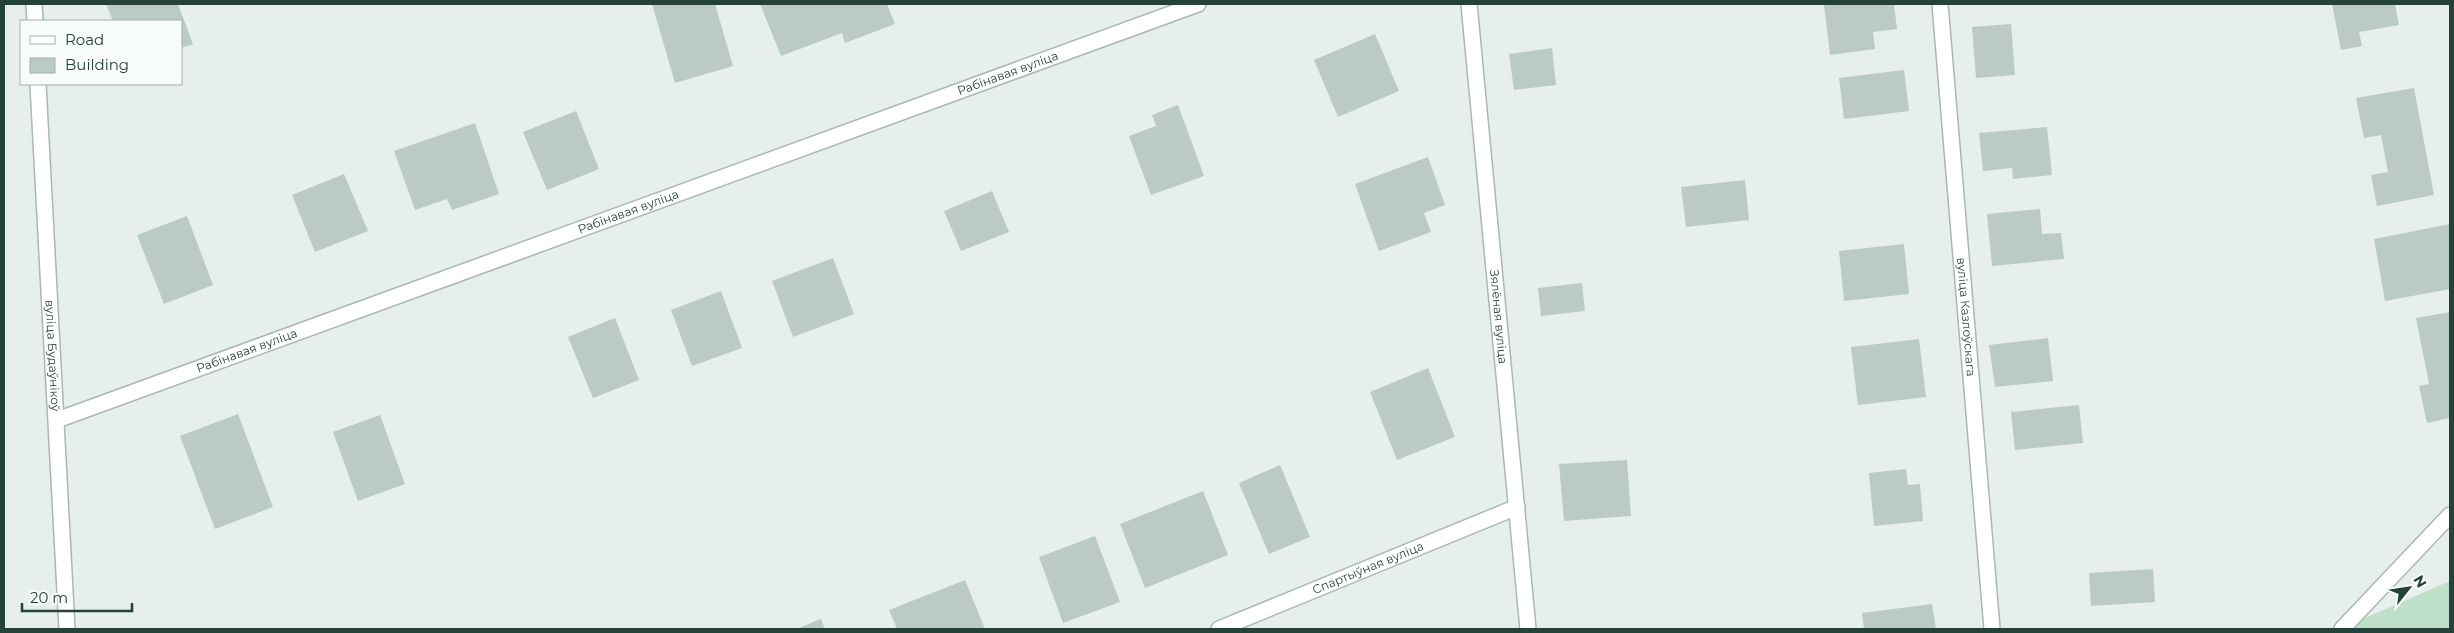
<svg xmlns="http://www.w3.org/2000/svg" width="2454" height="633" viewBox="0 0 2454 633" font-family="Montserrat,sans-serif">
<rect width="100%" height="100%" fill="#e6efeb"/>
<!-- green -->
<path fill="#bfe0c8" d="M2450,581V629H2340Z"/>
<!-- building -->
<path fill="#bbcac4" d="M106,4H178L193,44L181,48V21H113Z
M652,4H715L733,66L675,83Z
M760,4H887L895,24L845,43L842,33L781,56Z
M1824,4H1894L1897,29L1873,32L1875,49L1830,55Z
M2332,4H2395L2399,25L2359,32L2362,46L2341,50Z
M2011,24L2015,75L1976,78L1972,27Z
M1375,34L1399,91L1338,117L1314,60Z
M1552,48L1556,85L1514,90L1509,54Z
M1904,70L1909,111L1844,119L1839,78Z
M2414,88L2434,195L2377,206L2371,175L2388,172L2381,135L2364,138L2356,98Z
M1178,105L1204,176L1151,195L1129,136L1156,126L1152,115Z
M576,111L599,169L547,190L523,132Z
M475,123L499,194L452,210L447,199L415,210L394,151Z
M2047,127L2052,175L2013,179L2012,168L1983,171L1979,133Z
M1428,157L1445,205L1424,213L1431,232L1379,251L1355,184Z
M344,174L368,231L315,252L292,195Z
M1745,180L1749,220L1686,227L1681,187Z
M992,191L1009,232L961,251L944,211Z
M2040,209L2042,234L2061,233L2064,259L1992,266L1987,214Z
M187,216L213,285L164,304L137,235Z
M2450,224V289L2385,301L2374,239Z
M1904,244L1909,294L1844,301L1839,251Z
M833,258L854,314L793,337L772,281Z
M1582,283L1585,311L1541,316L1538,288Z
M721,291L742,348L692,366L671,310Z
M2450,312V418L2427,423L2419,386L2429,384L2416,318Z
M615,318L639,380L593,398L568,337Z
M2048,338L2053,381L1995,387L1989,345Z
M1919,339L1926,397L1858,405L1851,347Z
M1428,368L1455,437L1397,460L1370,392Z
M2079,405L2083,443L2015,450L2011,412Z
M238,414L273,507L215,529L180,436Z
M380,415L405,484L358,501L333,432Z
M1627,460L1631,516L1564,521L1559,464Z
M1280,465L1310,537L1269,554L1239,483Z
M1906,469L1908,485L1920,484L1923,521L1874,526L1869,473Z
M1203,491L1228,555L1145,588L1120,524Z
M1095,536L1120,602L1063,623L1039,557Z
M2153,569L2155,602L2091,606L2089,573Z
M965,580L985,629H897L889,610Z
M1932,604L1936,629H1864L1862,613Z
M821,619L825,629H796Z"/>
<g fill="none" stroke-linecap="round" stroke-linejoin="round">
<!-- minor casing -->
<g stroke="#a8b8b2" stroke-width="18">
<g id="minor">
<path d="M34,4L35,21"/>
<path id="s1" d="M1469,4L1528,629"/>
<path id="s2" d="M1940,4L1992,629"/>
<path id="s3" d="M38,84L67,629"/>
<path id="s4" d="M57,420L1198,4"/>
<path id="s5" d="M1219,629L1517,507"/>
<path d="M2342,629L2450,515"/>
</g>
</g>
<!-- minor -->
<use href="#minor" stroke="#fff" stroke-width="15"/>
</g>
<g text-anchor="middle" stroke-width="4" stroke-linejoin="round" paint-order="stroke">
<!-- street labels -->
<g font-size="12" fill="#24423a" stroke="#f7fbf9">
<text dy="4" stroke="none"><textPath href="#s4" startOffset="1012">Рабінавая вуліца</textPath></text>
<text dy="4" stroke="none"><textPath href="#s4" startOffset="608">Рабінавая вуліца</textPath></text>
<text dy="4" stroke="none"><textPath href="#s1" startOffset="314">Зялёная вуліца</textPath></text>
<text dy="4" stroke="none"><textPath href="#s2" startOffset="314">вуліца Казлоўскага</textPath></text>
<text dy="4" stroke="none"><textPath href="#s4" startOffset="202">Рабінавая вуліца</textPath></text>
<text dy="4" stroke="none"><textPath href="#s3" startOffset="272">вуліца Будаўнікоў</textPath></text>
<text dy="4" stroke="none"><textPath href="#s5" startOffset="161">Спартыўная вуліца</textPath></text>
</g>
</g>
<!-- border -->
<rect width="2454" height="633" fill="none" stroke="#24423a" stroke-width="10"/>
<!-- legend -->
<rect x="20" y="20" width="162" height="65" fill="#f7fbf9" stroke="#a3b1ad"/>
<rect x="30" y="36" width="25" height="8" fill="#ffffff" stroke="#a3b1ad"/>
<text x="65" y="45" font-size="15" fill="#24423a">Road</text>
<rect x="30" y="58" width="25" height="15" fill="#bbcac4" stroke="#a3b1ad"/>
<text x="65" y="70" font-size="15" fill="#24423a">Building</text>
<!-- north arrow -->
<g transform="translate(2409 588) rotate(60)" stroke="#f7fbf9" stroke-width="4" paint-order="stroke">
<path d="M0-4L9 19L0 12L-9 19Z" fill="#24423a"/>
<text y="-8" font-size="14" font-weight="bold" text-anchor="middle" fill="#24423a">N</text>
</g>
<!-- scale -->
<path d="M22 603v8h110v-8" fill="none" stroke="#24423a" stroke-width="2.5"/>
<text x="30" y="603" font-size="15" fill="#24423a" stroke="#f7fbf9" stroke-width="4" paint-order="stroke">20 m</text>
</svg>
